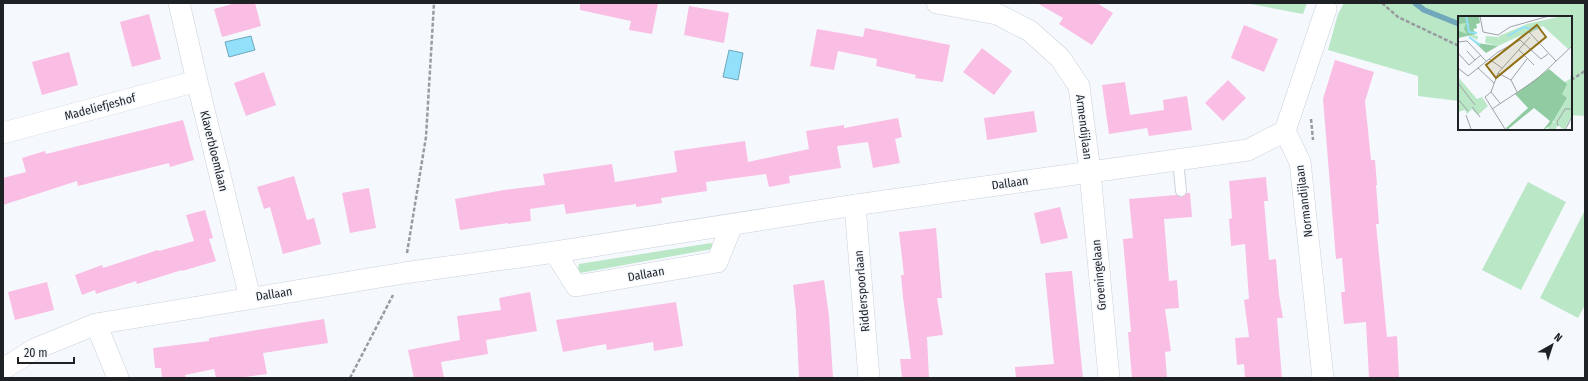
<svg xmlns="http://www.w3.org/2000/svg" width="1588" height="381" viewBox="0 0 1588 381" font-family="'Fira Sans Condensed',sans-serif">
<rect width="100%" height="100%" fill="#f5f9fe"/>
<!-- green -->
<path fill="#bae7c6" d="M1245,3H1307L1303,14Z
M1344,3H1585V116L1571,115V17H1459V101L1418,96V76L1328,50L1338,14Z
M1528,182L1566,202L1521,290L1482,270Z
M1585,210V305L1578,318L1540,298Z
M711,243L714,246L712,249L580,273L578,269L579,264Z"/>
<!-- water -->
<path fill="#92e0fa" stroke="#70a7ba" d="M251,36L255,50L229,57L225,42Z
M729,50L743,53L738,80L723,77Z"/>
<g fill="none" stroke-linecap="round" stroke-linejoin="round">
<!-- stream -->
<path stroke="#70a7ba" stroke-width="5.5" d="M1415,3L1424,10L1459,24"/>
</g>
<!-- building -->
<path fill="#fabde3" d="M236,3H255L261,26L222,37L214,9Z
M580,3H658L652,34L629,30L631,21L580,10Z
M1037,3H1097L1113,13L1092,45L1059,24L1063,18Z
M689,6L729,13L724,43L684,35Z
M149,14L161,59L132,67L120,22Z
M1244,25L1278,39L1264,72L1231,58Z
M865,28L950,45L943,82L915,78L916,75L876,66L877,59L838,51L834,70L810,66L817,29L863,37Z
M982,48L1012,71L994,95L963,72Z
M69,52L78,85L42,95L32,62Z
M1335,60L1374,72L1365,101L1371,160H1375L1377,185H1376L1379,224H1376L1387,337L1397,336L1399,378H1369L1366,322L1344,324L1341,292H1345L1342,258L1336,259L1323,99Z
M264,72L276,105L246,116L234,83Z
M1228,80L1246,98L1223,121L1205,103Z
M1125,82L1130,115L1164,110L1163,100L1187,96L1192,130L1149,136L1147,128L1109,134L1102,85Z
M1034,111L1037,132L987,140L984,118Z
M898,118L902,137L895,139L900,163L873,168L868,142L837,146L841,168L789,176L790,183L769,187L766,174L706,182L707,191L661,198L662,203L636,207V204L566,214L564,204L530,209L531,221L508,224V223L460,230L455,199L504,190L545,185L543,174L612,164L615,182L677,172L674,151L745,141L748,162L809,149L806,131L844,125V128Z
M183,120L194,160L170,167L169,163L78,186L77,181L3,205V178L26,172L22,158L45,151L46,154Z
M294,176L307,220L314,218L321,244L283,254L270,207L264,209L257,187Z
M1266,177L1268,201H1264L1269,260L1276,259L1279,295L1283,318H1277L1282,378H1245L1244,364L1237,365L1235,338L1249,337L1244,300L1249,299L1245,244L1231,246L1229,219L1232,218L1229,181Z
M369,188L376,228L350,233L342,193Z
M1187,193H1190L1192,217L1164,219L1169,281L1177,280L1179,308L1165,309L1171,351L1165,352L1167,378H1132L1128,332H1131L1123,239L1133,238L1129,199L1176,195L1181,197Z
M1060,207L1068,238L1041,244L1034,213Z
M205,210L213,238L209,239L216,261L182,271V270L137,284L136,281L96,294L95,290L82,295L75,275L102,265L103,268L158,250L159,251L194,241L186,215Z
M936,228L942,298H937L943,335L927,337L929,378H902L900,359H911L903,297L901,275H904L899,232Z
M1072,271L1083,378H1016L1015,367L1054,364L1045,273Z
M824,280L829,316L833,378H799L796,312L793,285Z
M47,282L54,310L15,320L8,292Z
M530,292L537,331L486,340L488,354L441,362L444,378H414L408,350L460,340L457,316L501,310L499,298Z
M676,302L683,346L654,351L653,342L607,350L606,344L563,352L556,320Z
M324,319L328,343L263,353L267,374L238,378H216L214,369L185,375L186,378H162L161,368H155L153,348L209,341V338Z"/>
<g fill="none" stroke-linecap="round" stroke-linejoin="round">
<!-- service casing -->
<g stroke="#cbd1da" stroke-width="12">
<path id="service" d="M1178,160L1181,191"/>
</g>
<!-- minor casing -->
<g stroke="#cbd1da" stroke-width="22">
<path id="minor" d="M179,3L197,81L250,298
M937,3L997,14L1030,31L1060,58L1079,86L1090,172L1109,378
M3,133L197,81
M855,205L869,378
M555,252L576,286L717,262L732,225
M96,324L118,378
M3,369L35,349L96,324L404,273L555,252L855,205L1248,150L1285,131
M1323,378L1300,162L1285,131L1326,9"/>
</g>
<!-- path -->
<path stroke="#989ca0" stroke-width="2.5" stroke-dasharray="4 2" stroke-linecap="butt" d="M1382,3L1398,17L1459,46
M1571,80L1585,71
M1311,119L1313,140
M407,253L426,137L434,3
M350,378L393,295"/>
<!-- service -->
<use href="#service" stroke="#fff" stroke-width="10"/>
<!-- minor -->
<use href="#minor" stroke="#fff" stroke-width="21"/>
</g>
<g text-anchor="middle" stroke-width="3" stroke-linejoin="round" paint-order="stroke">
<!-- street labels -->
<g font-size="12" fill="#1f2225" stroke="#f5f9fe">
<text transform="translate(100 107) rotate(-15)" y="4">Madeliefjeshof</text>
<text transform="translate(1084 127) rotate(83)" y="4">Armendijlaan</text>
<text transform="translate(214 151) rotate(76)" y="4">Klaverbloemlaan</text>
<text transform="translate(1010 183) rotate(-8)" y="4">Dallaan</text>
<text transform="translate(1304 201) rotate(-97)" y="4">Normandijlaan</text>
<text transform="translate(646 274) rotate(-10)" y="4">Dallaan</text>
<text transform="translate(1099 275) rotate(-95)" y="4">Groeningelaan</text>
<text transform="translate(862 291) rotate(-95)" y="4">Ridderspoorlaan</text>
<text transform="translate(274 294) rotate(-9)" y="4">Dallaan</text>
</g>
</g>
<!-- overview -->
<g transform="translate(1458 16)">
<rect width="114" height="114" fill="#f5f9fe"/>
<path d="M0,0L22,7L18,8L19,12L15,13L18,18L15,19L20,20L19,24L10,19L0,21V26ZM104,0L114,2V29L110,33L85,10L72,17L70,12V16L40,30L27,27L28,20L40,21V24L41,20L69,8ZM114,53V100L106,114L100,109L97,114H89L94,106L97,107L95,105L109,82L104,78L105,67L112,63ZM0,61L19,83L24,81L30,90L20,99L14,93L9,98L7,94L0,96Z" fill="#bae7c6"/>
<path d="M0,0H21L22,7L18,8L19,12L15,13L18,18L0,22L1,15L9,18L6,13L8,7L0,8ZM11,21L19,27L40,30L28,37ZM91,53L109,68L104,78L109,82L92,110L85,114L92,105L76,92L49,114L48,112L70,92L57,78Z" fill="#90cba1"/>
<path fill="none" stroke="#92e0fa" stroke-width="2" d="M8,0L11,16L19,17M50,20L66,11L72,13L80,12M11,21L22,29"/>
<path fill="none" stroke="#9fa3a7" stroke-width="1" d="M22,0L25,16L40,19L52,11L91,0M71,16L98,45M0,26L9,25L28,45M61,34L76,49M9,35L17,44M0,37L11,49L23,39M31,43L44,52M0,52L10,60L40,36L62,24L83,43L90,38M20,52L36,67M40,57L53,64L59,76M53,64L69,43M0,67L17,89M33,76L42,87M0,83L10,95M14,91L22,101M34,93L78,64L114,30M8,99L13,113M100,110L99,106L107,93H114M47,113L27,81L33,76L40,57L72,21M18,114H33M107,114L114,101"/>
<path fill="#917116" fill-opacity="0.15" stroke="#917116" stroke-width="2" d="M79,9L88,21L38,62L28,49Z"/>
<rect width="114" height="114" fill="none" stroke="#1f2225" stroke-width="2"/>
</g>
<!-- border -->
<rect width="1588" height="381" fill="none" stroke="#1f2225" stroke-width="8"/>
<!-- north arrow -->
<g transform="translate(1552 345) rotate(39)" stroke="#f5f9fe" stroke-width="3" paint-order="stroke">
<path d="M0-3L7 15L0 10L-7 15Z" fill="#1f2225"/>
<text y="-6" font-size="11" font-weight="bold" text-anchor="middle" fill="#1f2225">N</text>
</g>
<!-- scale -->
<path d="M18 357v6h56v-6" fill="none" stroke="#1f2225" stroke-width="2"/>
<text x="24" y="357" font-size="12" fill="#1f2225" stroke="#f5f9fe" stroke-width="3" paint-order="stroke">20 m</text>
</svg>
